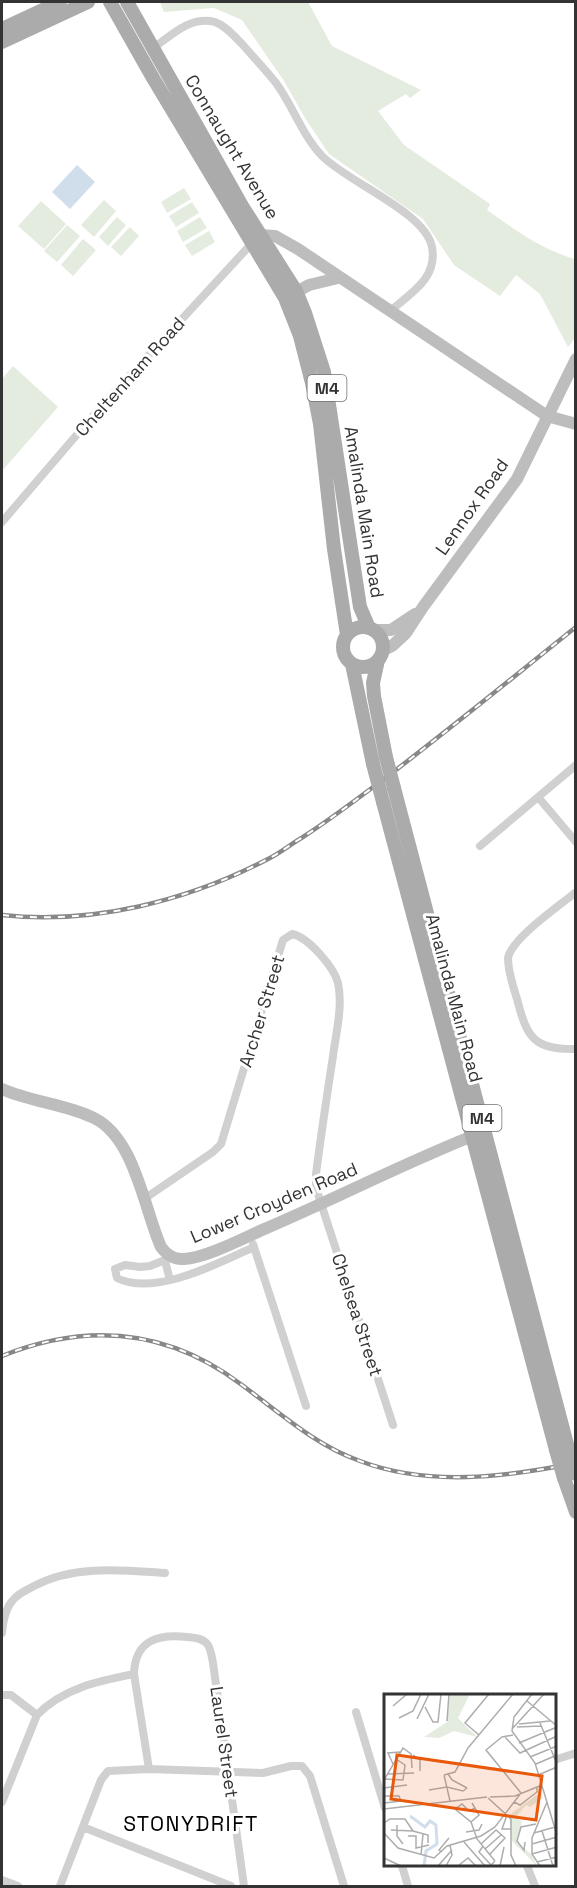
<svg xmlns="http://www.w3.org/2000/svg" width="577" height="1888" viewBox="0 0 577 1888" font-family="'Space Grotesk',sans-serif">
<rect width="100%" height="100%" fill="#fff"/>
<!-- green -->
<path fill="#e4ebdf" d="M160,2H308L332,46L421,90L410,98L406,94L378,111L404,145L490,204L487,210C517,231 540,249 575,259V338L568,347L540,294L516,275L500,296L454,265L423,219L329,154L305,118L284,81L242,20L214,8L164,12Z
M184,188L191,199L167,213L161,202Z
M104,200L116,211L94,237L81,225Z
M41,201L66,224L44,249L18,226Z
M192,202L199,213L176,227L169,216Z
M117,217L126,225L108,246L99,237Z
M200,217L207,228L183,242L177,231Z
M67,225L80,236L57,262L44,251Z
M130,227L139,236L121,256L111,247Z
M209,231L215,242L192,256L185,245Z
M83,239L96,250L73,276L61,265Z
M13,366L58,407L2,471V379Z"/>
<!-- water -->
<path fill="#d0deec" d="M77,165L95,182L70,209L52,192Z"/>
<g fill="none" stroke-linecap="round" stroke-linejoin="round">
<!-- street -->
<path stroke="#d0d0d0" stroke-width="8" d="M151,50C169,37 190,15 215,22C226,26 235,37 243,45C254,58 266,70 276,83C293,106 302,135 322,156C349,183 425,212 432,247C438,278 411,293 390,311
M2,522L98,410L254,241
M538,797L576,842
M480,846L576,765
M576,892C559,906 512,938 508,958C508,972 513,986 517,999C527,1037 533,1050 576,1049
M144,1199L213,1152L221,1144L283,940L292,934C308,937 334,967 338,983C343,1006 336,1033 333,1056C327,1095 321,1135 316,1174V1188L393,1425
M253,1244L306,1406
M172,1257L150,1266L140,1267L125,1265L115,1269L117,1278C154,1297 219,1263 254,1247
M165,1261L170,1280
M2,1633C3,1621 5,1608 14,1599C19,1593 27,1590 34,1586C74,1565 120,1570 165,1573
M2,1695H11L37,1715
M356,1712L385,1808
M554,1760L576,1753
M149,1769L134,1674C135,1640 158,1634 187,1637C195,1638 203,1638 208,1645C211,1650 212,1658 213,1663L244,1886
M2,1802L37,1715C63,1688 99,1681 134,1674
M83,1827L231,1886
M402,1866L408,1886
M527,1866L535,1886
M2,1880L18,1886
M60,1886L101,1780L108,1771L149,1769L263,1773L291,1766H302L310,1776L344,1886"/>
<!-- secondary -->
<path stroke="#bdbdbd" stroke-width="12" d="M260,235L275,236L298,249L547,416L576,424
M289,296L309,285L338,278
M373,630H391L415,614
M382,651L392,646L406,633L423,607L517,479L576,359
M2,1089C31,1102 66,1104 94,1118C135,1138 144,1209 161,1247C167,1255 174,1260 184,1259C205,1258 242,1239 262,1230C335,1199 406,1162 480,1133"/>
<!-- primary -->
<path stroke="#ababab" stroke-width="14" d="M110,2L153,78L285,298L300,336L312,383L320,424L334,549L347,635
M127,2L242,206L296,291L305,313L324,372L360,607L369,628
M2,29L60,2
M2,42L88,2
M343 647a20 20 0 1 1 40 0a20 20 0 1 1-40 0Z
M378,660L373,683L374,696L386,757
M352,664L373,764
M394,788L568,1448
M383,802L556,1450
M564,1478L576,1512"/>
<!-- rail casing -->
<g stroke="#888" stroke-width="4.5">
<path id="rail" d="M2,915C92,925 188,901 268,859C280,853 291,844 303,837C331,819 357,799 384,779C449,730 512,678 576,627
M2,1356C87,1322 168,1329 242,1385C280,1413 315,1445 360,1461C428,1487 506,1477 576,1463"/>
</g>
<!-- rail -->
<use href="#rail" stroke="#fff" stroke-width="2" stroke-dasharray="7" stroke-linecap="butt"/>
<!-- primary-bridge -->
<path stroke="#ababab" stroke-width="14" d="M386,757L394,788
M373,764L383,802
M568,1448L576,1474
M556,1450L564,1478"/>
</g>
<g text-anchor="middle" stroke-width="6" stroke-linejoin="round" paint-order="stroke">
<!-- shield labels -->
<g fill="#fff" stroke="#707070" stroke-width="1.5">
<rect x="307.5" y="375" width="39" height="26" rx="4.5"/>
<rect x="462.5" y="1105" width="39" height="26" rx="4.5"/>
</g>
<g font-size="16" font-weight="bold" fill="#333">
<text x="327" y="394">M4</text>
<text x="482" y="1124">M4</text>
</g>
<!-- street labels -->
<g font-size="18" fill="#333" stroke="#fff">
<text transform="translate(232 147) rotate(59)" y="6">Connaught Avenue</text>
<text transform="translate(130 377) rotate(-48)" y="6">Cheltenham Road</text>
<text transform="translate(472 507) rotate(-55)" y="6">Lennox Road</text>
<text transform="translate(364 512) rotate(81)" y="6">Amalinda Main Road</text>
<text transform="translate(454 998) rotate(75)" y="6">Amalinda Main Road</text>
<text transform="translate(262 1011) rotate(-73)" y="6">Archer Street</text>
<text transform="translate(274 1203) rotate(-23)" y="6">Lower Croyden Road</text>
<text transform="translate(357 1315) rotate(72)" y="6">Chelsea Street</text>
<text transform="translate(224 1742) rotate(82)" y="6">Laurel Street</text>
</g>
<!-- quarter labels -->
<g font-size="21" letter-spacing="1.5" fill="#000" stroke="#fff">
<text x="191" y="1831">STONYDRIFT</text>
</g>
</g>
<!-- overview -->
<g transform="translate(384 1694)">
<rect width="172" height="172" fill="#fff"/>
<path d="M66,0H86L74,24L93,43L70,37L55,44L40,43L63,28ZM156,94L159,104L146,113L142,111L131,124L138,127L133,149L147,160L153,172L128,147L125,121L154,100Z" fill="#e4ebdf"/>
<path fill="none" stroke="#d0deec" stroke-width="3" d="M26,122L41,133L46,127L52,131L53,150L42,157L40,172"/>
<path fill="none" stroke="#adadad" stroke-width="1.5" d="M148,0L130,23L128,37L151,69L173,141M143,7L173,32M9,12L23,0M41,13L49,28H54L57,0M15,24L29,17L37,0M33,25L45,0M63,27L65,0M156,29L173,70M135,30L166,27M133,33L157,32M128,35L160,0M95,41L81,29L105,0M120,42L136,59L173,42M135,49L173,33M29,61L36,66V77M146,63L173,52M9,70L4,59L16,58M152,70L173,61M4,80L30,79M64,80L68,86L83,94M60,81L71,78L84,54L129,0M60,81L66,107M154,81L173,73M0,85L19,86L21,71L12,65M0,86L19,54L27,60L28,74M0,94L23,91M45,96L63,93L79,97L83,94M0,102H15L17,107L0,109M106,103L131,102L158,91M104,104L127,125V161L132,172M130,108L136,111L153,98V94M91,114L85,117L78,110L71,115L87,128L93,145L111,167M0,115L103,103M123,121L118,135H127M87,128L95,121L88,109M0,129L6,125H21L29,137L44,141V149M13,131V142L19,150M7,136L29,137M158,137L169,172M82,138L95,136L98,130M0,139L14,154L50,164L63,152L97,142L111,133L137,99L102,56L118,43L129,41M150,139L171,133M24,142H32V154L45,151M80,148L101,172M141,148L140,156L133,147L137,133L152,130M97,150L112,136L121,144L106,160M148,150L173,143M99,152L95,158L107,171L111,167M101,155L117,141M58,158L55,156L65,144M148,160L173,153M37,161L39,140M0,164L17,172M153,168L173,163M75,171L84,164L92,172M54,172L68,156M62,172L68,161L66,151M116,172L120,153M156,172L148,160V144L163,108"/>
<path fill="#e8590c" fill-opacity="0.15" stroke="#e8590c" stroke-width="3" d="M13,61L158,82L152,126L7,105Z"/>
<rect width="172" height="172" fill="none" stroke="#333" stroke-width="3"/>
</g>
<!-- border -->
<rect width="577" height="1888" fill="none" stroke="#333333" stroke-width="6"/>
</svg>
